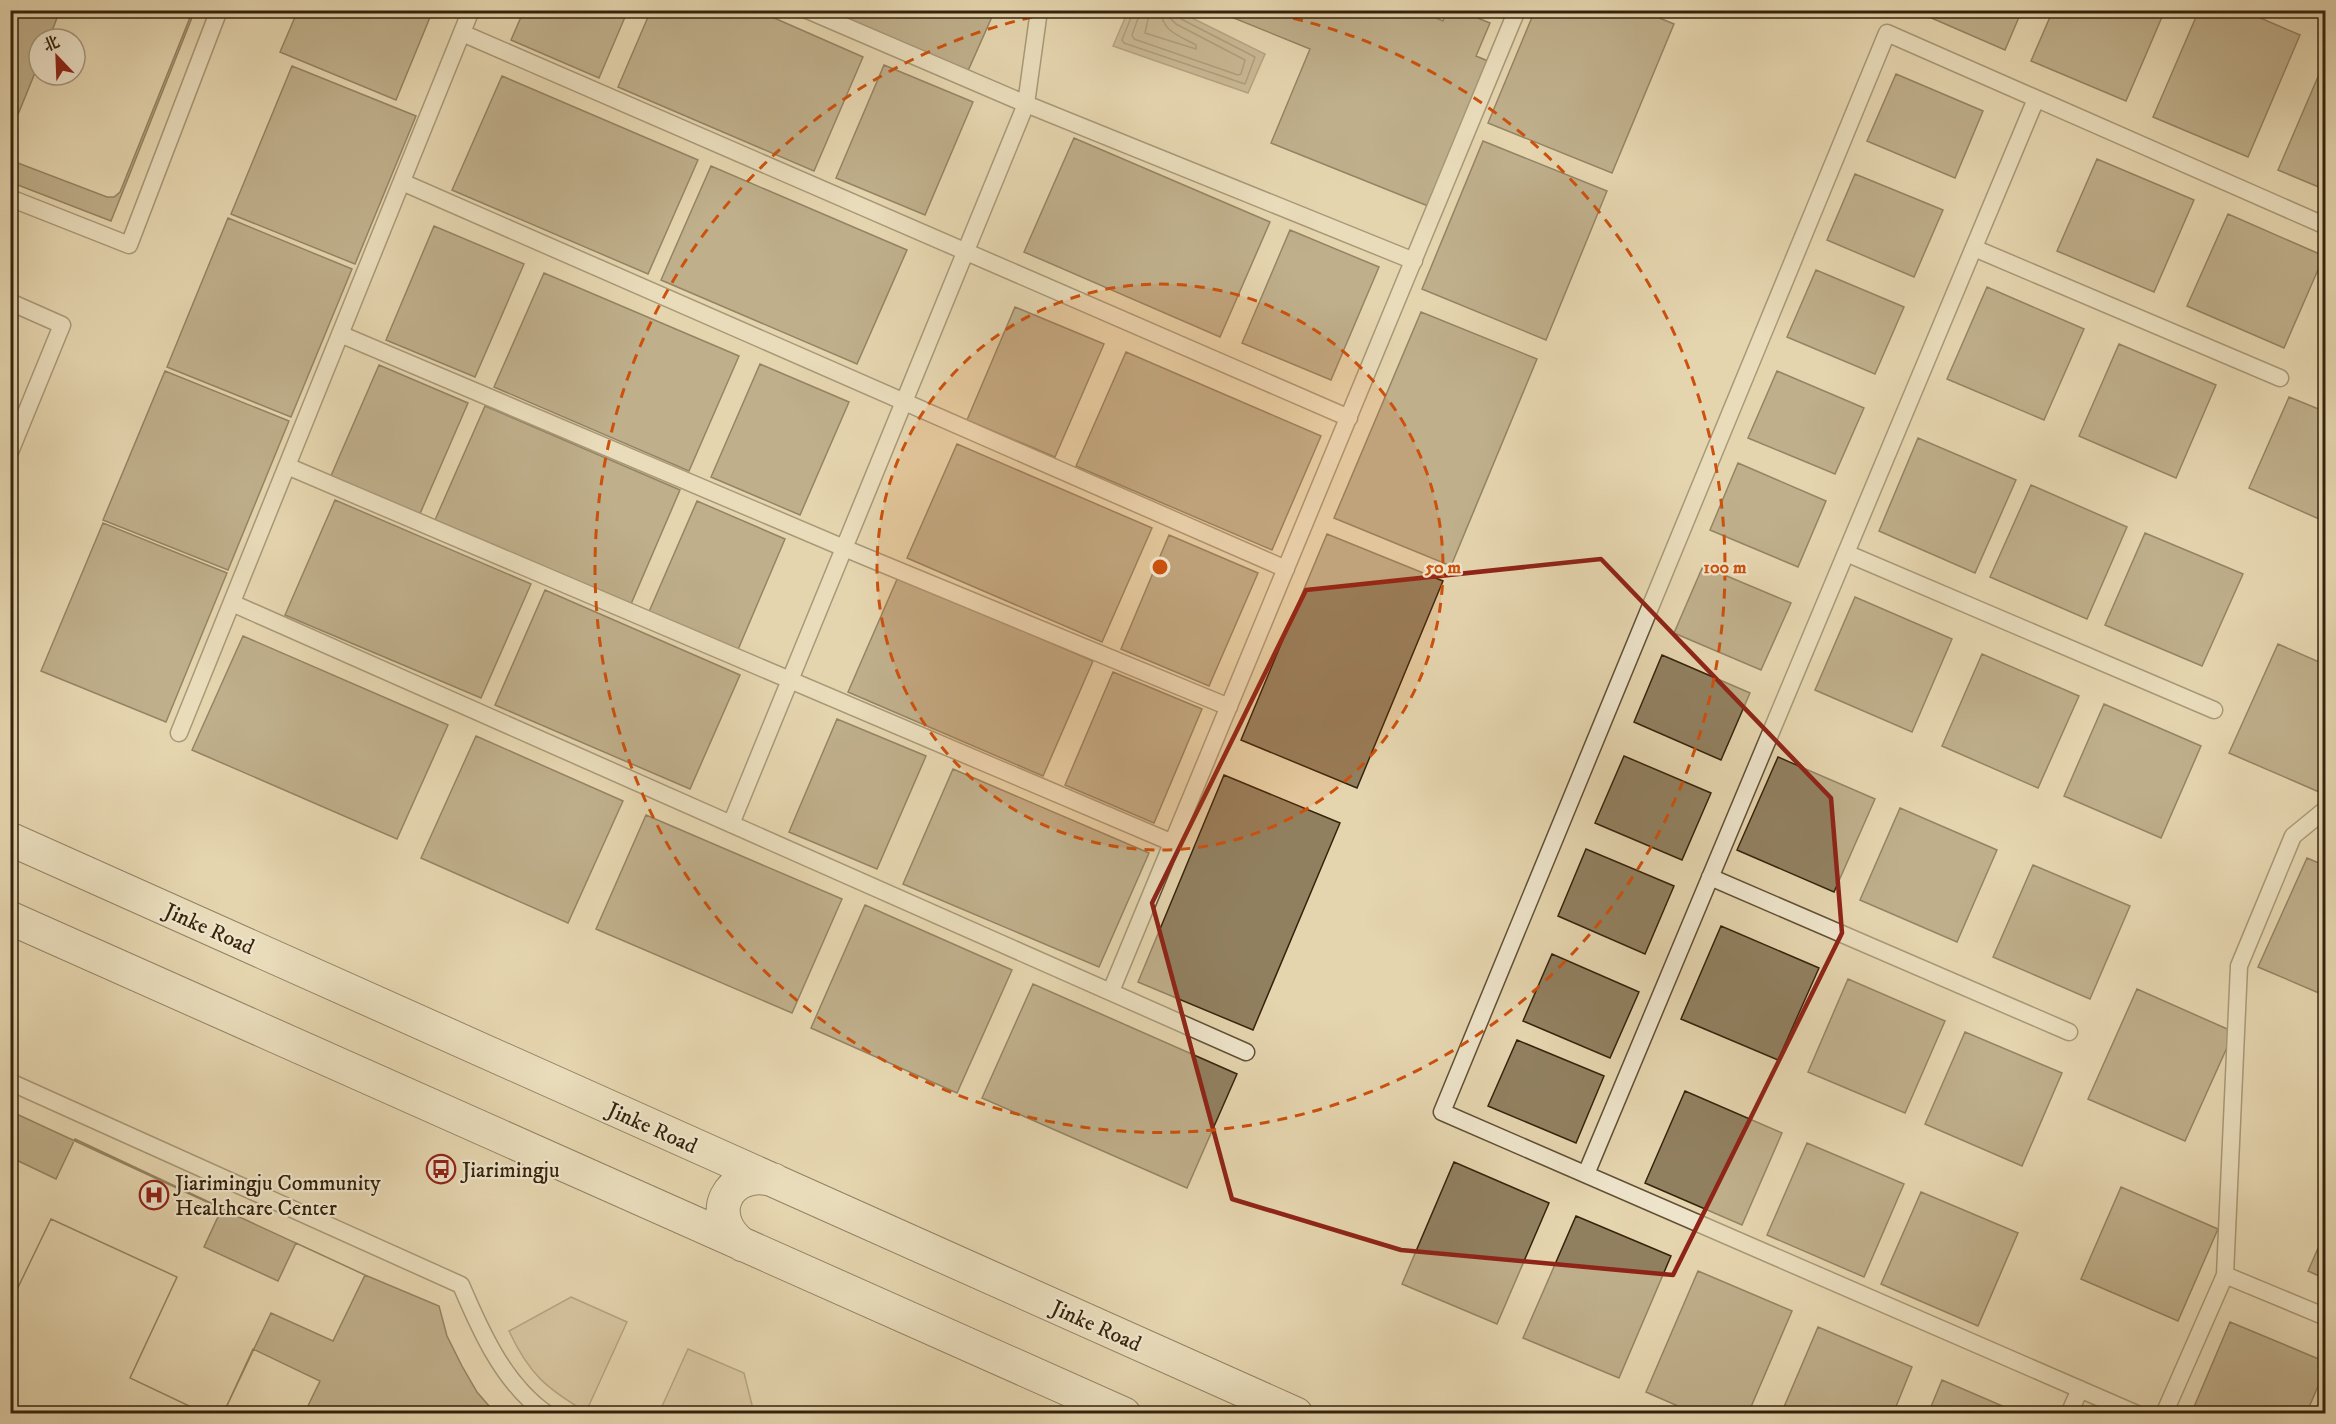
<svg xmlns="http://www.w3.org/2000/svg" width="2336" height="1424" viewBox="0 0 2336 1424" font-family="'IM FELL DW Pica','Noto Serif SC',serif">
<rect width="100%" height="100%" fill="#e5d5af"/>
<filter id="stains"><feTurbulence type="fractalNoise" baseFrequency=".00333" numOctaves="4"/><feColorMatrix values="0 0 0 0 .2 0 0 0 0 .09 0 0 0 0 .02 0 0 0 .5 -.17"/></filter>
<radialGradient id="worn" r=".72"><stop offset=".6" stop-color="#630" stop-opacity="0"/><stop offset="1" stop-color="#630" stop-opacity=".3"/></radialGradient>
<!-- green -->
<path fill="#c7b793" stroke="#7e6d4f" stroke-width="1.5" d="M571,1297L627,1322L586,1412C546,1388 529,1374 509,1331Z
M688,1349L744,1373L754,1413H659Z"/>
<!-- water -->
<path fill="#a99877" stroke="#7b694c" stroke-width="1.5" d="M1128,11H1178L1265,54L1248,93L1113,46Z"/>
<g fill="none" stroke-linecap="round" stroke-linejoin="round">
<!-- shore -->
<path stroke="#6f5e41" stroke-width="1.5" d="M1134,10L1122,40L1124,43L1245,84L1255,57L1181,19L1177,10
M1141,10L1132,35L1134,39L1238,75L1241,74L1245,60L1176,24L1171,19L1170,10
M1150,10L1145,33L1196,49V45C1180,36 1161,31 1161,10"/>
</g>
<!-- building -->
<path fill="#918060" stroke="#35230b" stroke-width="1.5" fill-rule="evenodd" d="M10,10H195L111,221L10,182ZM39,39H75V75H39Z
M60,10H193L120,192L114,197H107L10,160V134L39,63V75H75V39H49Z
M298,10H433L396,100L280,52Z
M524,10H628L599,78L511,40Z
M651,10H756L863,57L814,171L618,87Z
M822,10H995L967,73Z
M1214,10H1418L1443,21L1447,10H1458L1490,23L1476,56L1488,61L1428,206L1271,143L1310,49Z
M1535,10H1640L1674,24L1612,173L1488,123Z
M1913,10H2022L2005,50Z
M2053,10H2165L2126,101L2031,61Z
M2199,10H2242L2300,35L2248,157L2153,117Z
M2326,58V190L2278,170Z
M884,65L973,102L925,215L836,178Z
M292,66L416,116L355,264L231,214Z
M1896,74L1983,111L1955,178L1867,141Z
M502,76L698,160L648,274L452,190Z
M1074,138L1270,222L1220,337L1024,252Z
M1483,141L1607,191L1546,340L1422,289Z
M2097,159L2194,200L2154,292L2057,251Z
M711,166L907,250L857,364L661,280Z
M1855,174L1943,210L1914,277L1827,240Z
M2228,214L2324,256L2284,348L2187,306Z
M228,218L352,269L291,417L167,367Z
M434,226L524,264L475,377L386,340Z
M1290,230L1379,267L1331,380L1242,343Z
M1816,270L1904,307L1875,374L1787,337Z
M544,273L739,356L689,471L494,387Z
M1987,287L2084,329L2044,420L1947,379Z
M1015,307L1104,344L1055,457L967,420Z
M1421,312L1537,359L1451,566L1334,518Z
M2119,344L2216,385L2176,478L2079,436Z
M1126,352L1321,436L1272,550L1076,466Z
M760,364L849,402L800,515L711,477Z
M379,365L468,403L419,516L330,478Z
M165,371L289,421L228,570L103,520Z
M1777,371L1864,408L1835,474L1748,438Z
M2289,397L2326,412V522L2249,488Z
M485,406L680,490L631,604L435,520Z
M1918,438L2016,480L1975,573L1879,531Z
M957,444L1152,528L1102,642L907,558Z
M1738,463L1826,501L1798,567L1710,530Z
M2031,485L2127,527L2087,619L1990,577Z
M335,500L531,584L481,698L285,615Z
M697,501L785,539L737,652L648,614Z
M103,523L227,573L166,722L41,671Z
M2145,533L2243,574L2202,666L2105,625Z
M1327,534L1443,581L1357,788L1241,740Z
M1169,535L1258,573L1209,686L1121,649Z
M1703,566L1791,603L1761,670L1674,633Z
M898,577L1093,661L1043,776L848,692Z
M545,590L740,675L690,789L495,705Z
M1855,597L1952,639L1912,732L1815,690Z
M243,636L448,725L397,839L192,750Z
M2278,644L2326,665V795L2229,753Z
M1982,654L2079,696L2038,788L1942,746Z
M1662,655L1750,693L1721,760L1634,722Z
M1113,672L1202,709L1154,823L1065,785Z
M2104,704L2201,746L2161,838L2064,796Z
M837,719L926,756L877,869L789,832Z
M476,736L623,801L568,923L421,858Z
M1624,756L1711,793L1682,860L1595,823Z
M1778,757L1875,799L1834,892L1737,850Z
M953,769L1149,853L1099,967L903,884Z
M1224,775L1340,823L1253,1030L1138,982Z
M1900,808L1997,850L1957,942L1860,900Z
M646,815L842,899L792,1013L596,929Z
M1586,849L1674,886L1645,954L1558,916Z
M2307,858L2326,866V996L2258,967Z
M2033,865L2130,906L2090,999L1993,957Z
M865,905L1012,970L957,1093L811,1028Z
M1721,926L1819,968L1778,1060L1681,1019Z
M1552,954L1639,992L1610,1058L1523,1021Z
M1848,979L1945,1021L1905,1113L1808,1072Z
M1033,984L1237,1074L1187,1188L982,1098Z
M2137,989L2234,1032L2185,1141L2088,1099Z
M1965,1032L2062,1073L2022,1166L1925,1124Z
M1517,1040L1604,1076L1576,1143L1488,1106Z
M1685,1091L1782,1133L1742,1225L1645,1183Z
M10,1111L365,1275L439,1306L447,1336L462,1366L477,1392L496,1414H304L320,1381L253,1349L223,1414H206L130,1378L177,1277L51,1219L10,1304Z
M75,1139L222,1208L204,1247L278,1281L296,1243L365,1275L333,1341L271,1313L223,1414H206L130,1378L177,1277L51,1219L10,1304V1157L56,1179Z
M1807,1143L1904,1184L1864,1277L1767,1235Z
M1454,1162L1549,1203L1497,1324L1402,1284Z
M2121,1187L2218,1229L2178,1321L2081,1279Z
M1921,1192L2018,1233L1978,1326L1881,1284Z
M1576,1216L1671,1256L1619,1378L1523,1338Z
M2326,1230V1279L2308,1271Z
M1698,1271L1792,1311L1748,1414H1696L1646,1392Z
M2230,1322L2326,1362V1368L2306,1414H2191Z
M1818,1327L1912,1367L1893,1414H1781Z
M1942,1380L2021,1414H1928Z"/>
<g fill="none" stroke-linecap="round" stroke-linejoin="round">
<!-- service casing -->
<g stroke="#615034" stroke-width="19">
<path id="service" d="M807,10L1026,104L1414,261
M462,33L1349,418
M402,182L1286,569
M10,198L129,245L219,10
M1974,248L2280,378
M10,302L62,325L10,452
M340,334L844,548L1229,707
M287,466L1173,843
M1846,553L2214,710
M232,603L1246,1052
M179,733L471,10
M731,824L1026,104L1039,10
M1710,877L2069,1032
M1111,991L1517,10
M10,1082L461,1285C481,1332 504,1384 547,1414
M1586,1174L2036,99
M2225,1275L2326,1317
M2069,1414L2080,1389
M2137,1414L1442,1112L1887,33L2326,226
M2164,1414L2225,1275L2239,966L2293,836L2326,809"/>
</g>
<!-- secondary casing -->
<g stroke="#35230b" stroke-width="35">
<path id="secondary" d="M10,839L1296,1414
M10,918L1124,1414
M743,1245C704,1217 727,1167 774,1180"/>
</g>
<!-- service -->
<use href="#service" stroke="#eee4cb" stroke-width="16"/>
<!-- secondary -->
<use href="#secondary" stroke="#eee4cb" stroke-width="33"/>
</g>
<!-- marked area -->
<path d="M0 0H2336V1424H0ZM1601,559L1831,798L1842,933L1673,1275L1401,1250L1232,1199L1152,903L1306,590Z" fill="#e5d5af" fill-opacity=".55" fill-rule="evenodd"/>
<path fill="none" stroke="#8f2418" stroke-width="4.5" stroke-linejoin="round" d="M1601,559L1831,798L1842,933L1673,1275L1401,1250L1232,1199L1152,903L1306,590Z"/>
<!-- distance rings -->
<circle cx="1160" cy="567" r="283" fill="#cd510c" fill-opacity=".12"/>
<g fill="none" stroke="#cd510c" stroke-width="3" stroke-dasharray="10 8">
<circle cx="1160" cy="567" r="283"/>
<path d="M1258 11A565 565 0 1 1 1062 11"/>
</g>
<!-- icons -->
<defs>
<g id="bus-ring" transform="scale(1.5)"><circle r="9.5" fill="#eee4cb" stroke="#8f2418" stroke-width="1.5"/><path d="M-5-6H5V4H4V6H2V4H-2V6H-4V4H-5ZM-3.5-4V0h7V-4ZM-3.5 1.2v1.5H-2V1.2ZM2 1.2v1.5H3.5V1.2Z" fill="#8f2418"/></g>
<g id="hospital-ring" transform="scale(1.5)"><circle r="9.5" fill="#eee4cb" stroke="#8f2418" stroke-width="1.5"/><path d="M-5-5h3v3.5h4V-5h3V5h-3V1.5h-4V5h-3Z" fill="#8f2418"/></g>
</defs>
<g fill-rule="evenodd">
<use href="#bus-ring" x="441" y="1169"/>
<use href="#hospital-ring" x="154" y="1195"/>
</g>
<g text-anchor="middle" stroke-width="4.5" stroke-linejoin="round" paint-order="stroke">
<!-- street labels -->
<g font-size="22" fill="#35230b" stroke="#eee4cb">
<text transform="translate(210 928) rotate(24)" y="8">Jinke Road</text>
<text transform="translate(653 1127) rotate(24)" y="8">Jinke Road</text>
<text transform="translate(1097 1325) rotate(24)" y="8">Jinke Road</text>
</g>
<!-- poi labels -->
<g font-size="22" fill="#35230b" stroke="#eee4cb" text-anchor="start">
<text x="462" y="1177">Jiarimingju</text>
<text x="175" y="1190">Jiarimingju Community<tspan x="175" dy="25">Healthcare Center</tspan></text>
</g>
</g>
<circle cx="1160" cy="567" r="9" fill="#cd510c" stroke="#eee4cb" stroke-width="3"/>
<g font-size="18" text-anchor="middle" font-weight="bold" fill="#cd510c" stroke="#eee4cb" stroke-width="4.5" stroke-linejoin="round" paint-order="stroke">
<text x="1443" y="573">50 m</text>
<text x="1725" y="573">100 m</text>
</g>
<!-- margin -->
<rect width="2336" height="1424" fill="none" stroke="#e5d5af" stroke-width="36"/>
<rect x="12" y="12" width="2312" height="1400" fill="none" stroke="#35230b" stroke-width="3"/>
<rect x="18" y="18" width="2300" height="1388" fill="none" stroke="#35230b" stroke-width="1.5"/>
<!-- north arrow -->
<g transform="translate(57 57) rotate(337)"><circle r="28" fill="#eee4cb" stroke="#a4977e" stroke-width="1.5"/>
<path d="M0-4.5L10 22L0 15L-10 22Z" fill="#8f2418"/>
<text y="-9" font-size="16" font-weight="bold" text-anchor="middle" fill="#35230b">北</text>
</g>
<rect width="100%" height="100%" filter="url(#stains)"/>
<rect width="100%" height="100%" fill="url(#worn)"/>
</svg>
